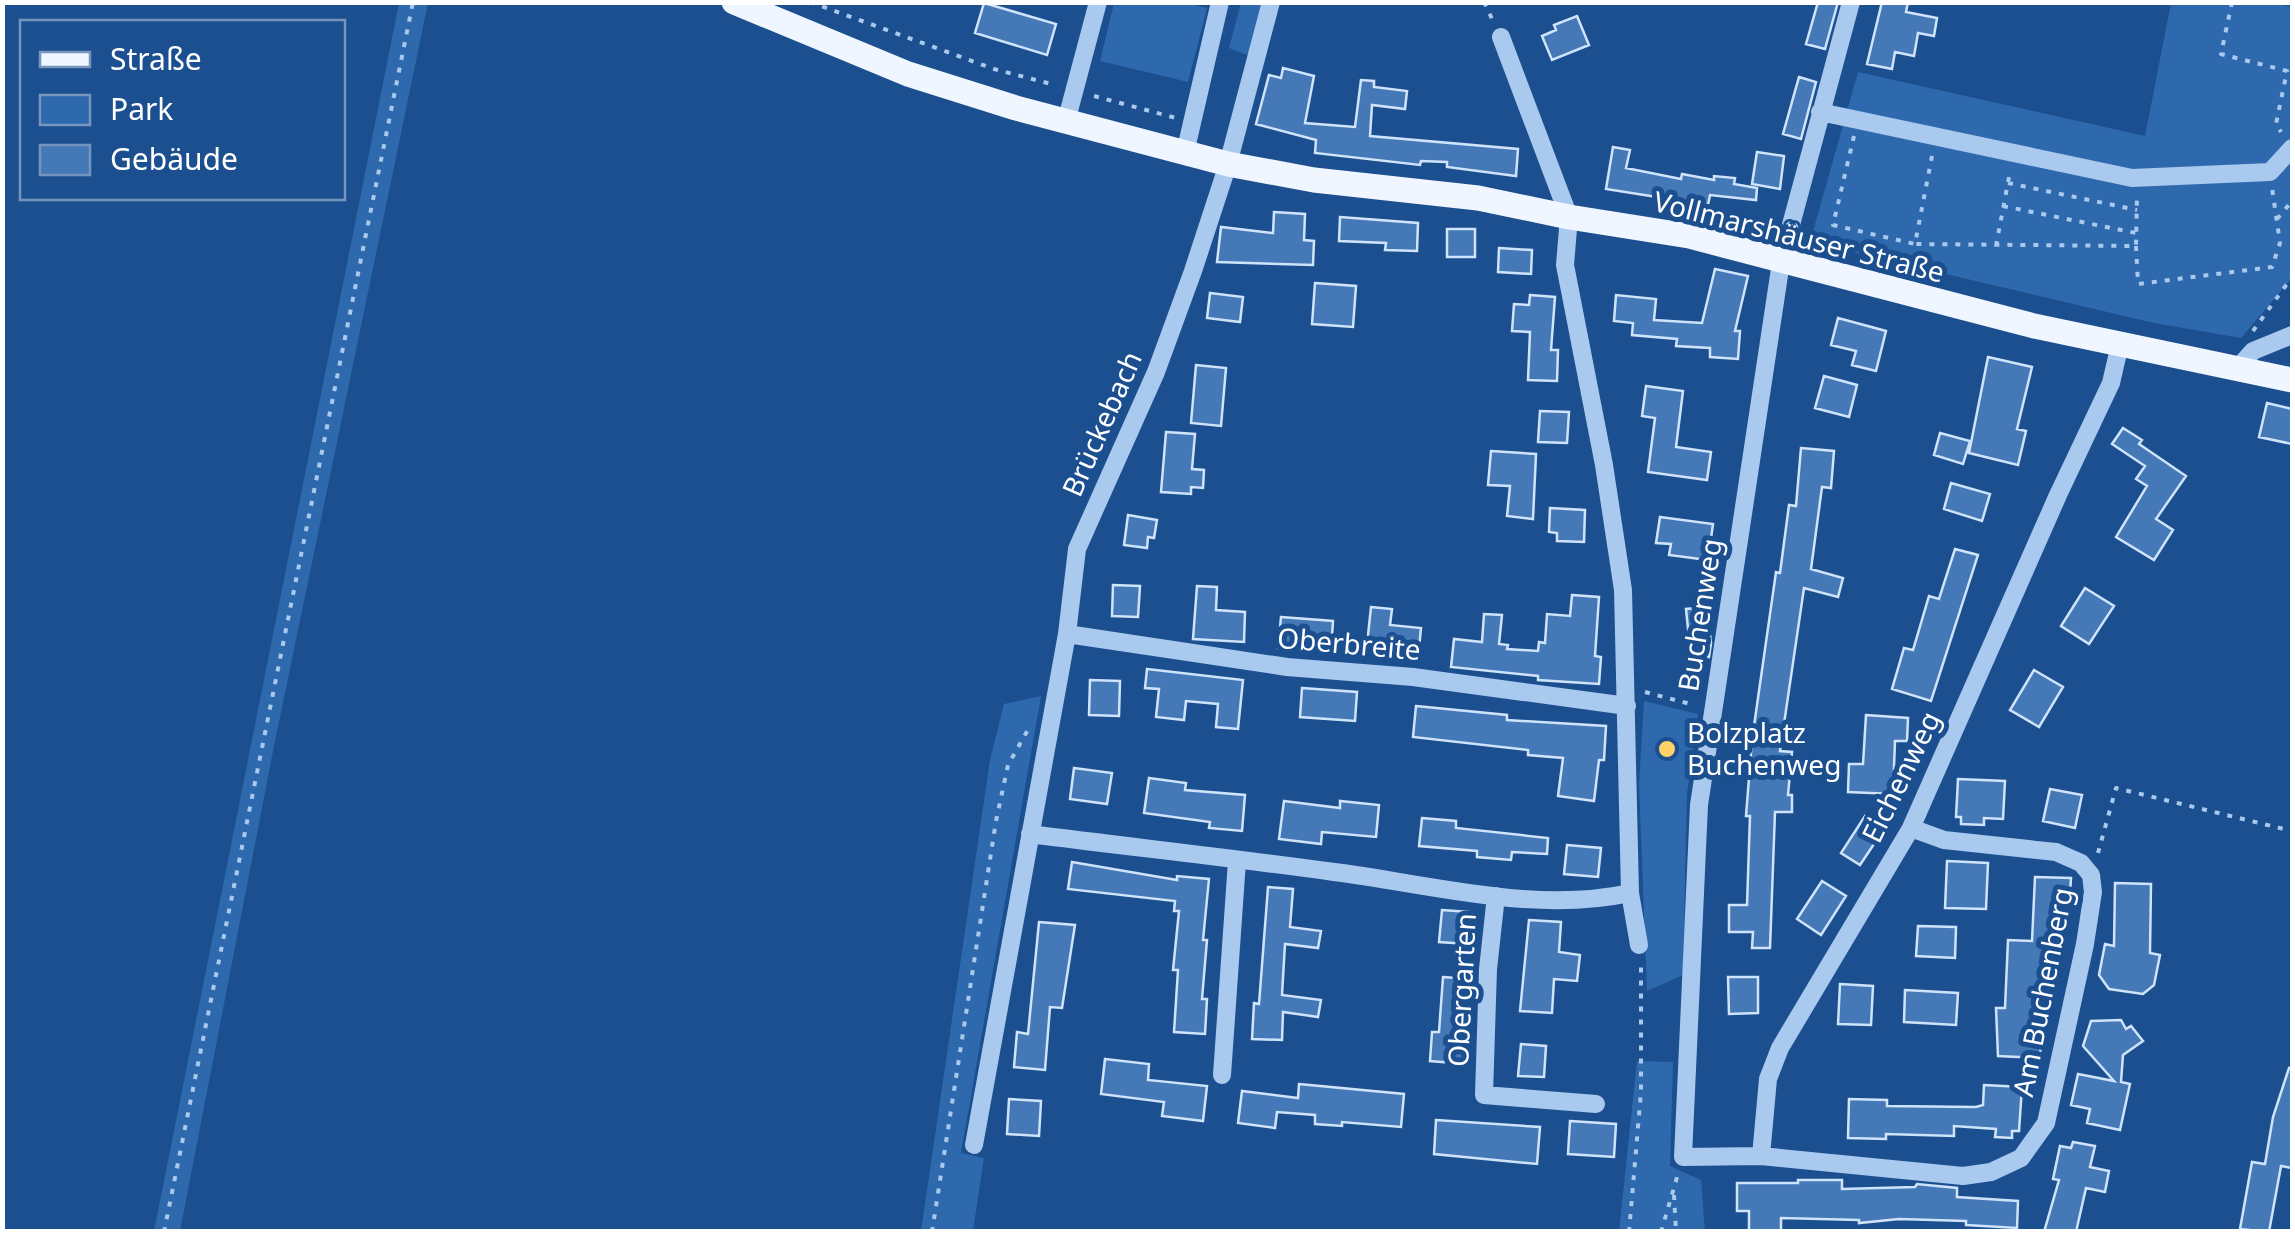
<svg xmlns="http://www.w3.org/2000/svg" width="2295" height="1234" viewBox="0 0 2295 1234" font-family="'Noto Sans',sans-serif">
<rect width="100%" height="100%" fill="#1b4f8f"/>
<!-- green -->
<path fill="#2e69ad" d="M2269,2L2292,7V278L2241,338L2154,323L1810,242L1858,72L2145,136L2171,3Z
M399,3H428L274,746L180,1231H154Z
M1114,3H1186L1207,8L1188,82L1100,61Z
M1241,3H1279L1263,61L1229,48Z
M1041,696L961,1153L984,1158L973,1231H921L990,760L1004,704Z
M1644,701L1698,714L1687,794L1683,975L1647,991L1639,784Z
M1637,1061L1673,1062L1670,1166L1701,1180L1705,1231H1619Z"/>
<!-- building -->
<path fill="#4478b7" stroke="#cfe3fa" stroke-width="2.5" d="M1818,2H1838L1825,49L1806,44Z
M1882,2H1908L1906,12L1937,18L1934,36L1918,33L1914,56L1895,52L1892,69L1867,64Z
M984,3L1056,24L1047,55L975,33Z
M1577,16L1589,45L1552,60L1542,36L1556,30L1554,25Z
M1283,68L1314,76L1305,123L1355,127L1361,80L1374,81V87L1407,91L1405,109L1372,105L1370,136L1518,149L1516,176L1447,167V162L1421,161L1420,165L1315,153L1316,140L1256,124L1269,75L1281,78Z
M1799,77L1816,82L1801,139L1783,134Z
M1613,147L1630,150L1626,168L1681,179L1682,174L1714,180V176L1735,178L1734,184L1757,188L1756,200L1710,195L1708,205L1606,189Z
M1757,152L1784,156L1780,189L1752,184Z
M1274,212L1305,214L1304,240L1314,241L1313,265L1217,262L1221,227L1273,233Z
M1340,217L1418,223L1417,251L1385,250L1386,243L1339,241Z
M1447,229H1475V257H1447Z
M1499,248L1532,250L1531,274L1498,272Z
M1715,269L1748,276L1735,331H1740L1738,359L1710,357V348L1676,346L1677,339L1632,335L1633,323L1614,321L1616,295L1656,299L1654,320L1702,323Z
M1315,283L1356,286L1353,327L1312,324Z
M1210,293L1243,297L1240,322L1207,318Z
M1530,295L1555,297L1551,350H1558L1557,381L1528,380L1530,332L1512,331L1514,304L1529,305Z
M1838,318L1886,331L1876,371L1852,365L1856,351L1831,345Z
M1988,357L2032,367L2017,429L2026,431L2018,465L1969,453Z
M1196,365L1226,368L1221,426L1191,423Z
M1824,376L1857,385L1849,417L1815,408Z
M1646,386L1683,391L1676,447L1711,452L1707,480L1648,472L1655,418L1642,416Z
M2267,403L2292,409V444L2259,437Z
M1540,411L1569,412L1567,443L1538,442Z
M2123,428L2142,440L2139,444L2186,476L2156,519L2173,530L2154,560L2116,537L2147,486L2136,479L2145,466L2112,444Z
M1166,432L1195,434L1192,469L1204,470L1203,488L1191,487V494L1161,492Z
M1940,433L1970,441L1963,464L1934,455Z
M1801,448L1834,451L1831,488L1822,487L1811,569L1843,578L1838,597L1804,588L1780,751L1792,752L1788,795H1792V812H1775L1770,948H1752L1753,932H1729V905H1747L1750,816H1746L1752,740L1776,572L1780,573L1789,505L1796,506Z
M1491,451L1536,454L1533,519L1507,516L1510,486L1488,485Z
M1951,483L1990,494L1982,521L1944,509Z
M1550,508L1585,510L1584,542L1557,541V533L1549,532Z
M1128,515L1157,520L1154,538L1148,537L1147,548L1124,545Z
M1660,517L1713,524L1708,560L1669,555L1671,544L1656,543Z
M1955,549L1978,555L1931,701L1892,689L1904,648L1913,650L1929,596L1939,599Z
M1113,585L1140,586L1138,617L1112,616Z
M1197,586L1217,587L1216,610L1245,612L1244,642L1193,639Z
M2085,588L2114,606L2089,644L2061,626Z
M1572,595L1599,597L1595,656L1601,657L1599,684L1538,680V676L1451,667L1454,639L1482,642L1484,614L1502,615L1499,644L1508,645L1507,649L1538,651L1539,642L1545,643L1547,614L1570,616Z
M1371,607L1392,609L1390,625L1421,628L1418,659L1366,654Z
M1707,607L1711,643L1709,657L1691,659L1686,609Z
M1281,617L1333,621L1331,652L1278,648Z
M1147,669L1243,680L1238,729L1216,727L1218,704L1186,701L1184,720L1156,717L1159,689L1145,688Z
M2034,670L2063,687L2039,727L2010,710Z
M1090,680L1120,681L1119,716L1089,715Z
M1302,688L1357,692L1355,721L1300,717Z
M1416,706L1507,715V720L1606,726L1604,760H1599L1594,801L1558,796L1563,758L1528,755V750L1413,737Z
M1866,715L1908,718L1907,741H1895L1893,794L1848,792L1849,764H1863Z
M1074,768L1112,773L1107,804L1070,799Z
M1149,778L1186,783L1185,790L1245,795L1242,831L1209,828L1210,822L1144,813Z
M1958,779L2005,781L2003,819L1984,818V825L1961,824V817H1956Z
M2050,789L2082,795L2075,828L2043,821Z
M1284,801L1340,808V801L1379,805L1376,837L1322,832L1321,844L1279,839Z
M1865,816L1884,829L1860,865L1841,853Z
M1422,818L1456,821V828L1548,838L1547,854L1512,852L1511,860L1477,857V851L1419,846Z
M1567,845L1601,848L1598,877L1564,874Z
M1947,861L1988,863L1986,909L1945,908Z
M1072,862L1177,880V876L1209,879L1203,940H1207L1202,999H1207L1205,1034L1174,1032L1178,970H1173L1179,911H1174L1175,901L1068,889Z
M2035,877L2071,878L2069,913L2052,912L2048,994H2038L2036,1026H2039L2038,1041H2041L2040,1058L1998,1056L1996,1008H2005L2008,940L2032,941Z
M1822,881L1846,896L1821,935L1797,919Z
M2115,883L2151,884L2150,953L2160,955L2154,985L2143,994L2109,989L2099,975L2105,944L2114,946Z
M1268,887L1293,889L1290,927L1321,931L1318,948L1285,944L1282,995L1321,1000L1318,1017L1283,1012L1282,1040L1252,1039L1254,1003L1259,1004Z
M1442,910L1469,912L1467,944L1439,942Z
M1529,920L1561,922L1559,952L1580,955L1577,981L1554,979L1552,1013L1520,1011Z
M1039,922L1075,925L1062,1008L1050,1007L1045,1070L1014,1067L1017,1032L1028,1034Z
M1918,926L1956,927L1955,958L1916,956Z
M1443,977L1469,979L1467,1007H1462L1459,1045L1466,1046L1465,1064L1430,1061L1432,1032H1439Z
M1728,977H1758V1013L1729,1014Z
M1840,984L1873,986L1871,1025L1838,1024Z
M1905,990L1958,993L1956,1025L1904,1022Z
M2121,1020L2126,1029L2131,1026L2143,1041L2123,1055L2121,1082L2130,1084L2120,1130L2087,1123L2090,1109L2071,1105L2078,1074L2114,1081L2083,1046L2091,1021Z
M1521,1044L1546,1046L1544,1077L1518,1076Z
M1105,1059L1149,1064L1148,1080L1207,1086L1203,1121L1162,1116L1164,1102L1101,1094Z
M2289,1068L2292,1069V1168L2281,1166L2269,1232L2240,1229L2252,1162L2265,1164L2273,1117Z
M1299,1084L1404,1094L1401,1127L1342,1122V1126L1315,1124V1115L1277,1112L1275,1128L1238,1123L1242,1091L1298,1098Z
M1984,1085L2022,1087L2019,1131H2012V1138L1995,1137L1996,1129L1954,1126V1136L1886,1134V1139L1848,1138L1849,1099L1887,1100V1106L1976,1107L1983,1105Z
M1009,1099L1041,1101L1039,1136L1007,1134Z
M1436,1120L1540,1127L1537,1164L1434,1154Z
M1570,1121L1616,1124L1614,1157L1568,1154Z
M2073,1142L2095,1146L2090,1167L2109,1171L2105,1192L2086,1188L2076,1232H2044L2059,1180L2053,1179L2060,1146L2071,1148Z
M1798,1180H1842V1189L1915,1187L1917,1184L1957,1188V1197L2018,1201L2017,1228L1966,1225V1221L1899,1219L1859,1223V1220L1781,1218V1232H1749V1211H1737V1183H1798Z"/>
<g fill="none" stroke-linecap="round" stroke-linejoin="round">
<!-- path -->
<path stroke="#a9c9ee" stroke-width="4" stroke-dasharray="5 8" stroke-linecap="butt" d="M810,2L994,69L1055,85
M1484,2L1493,21
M2232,2L2221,54L2287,71L2276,124L2281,132
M1094,96L1176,118
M1854,136L1833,225L1915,244
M1932,156L1915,244L2136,246L2137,195
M2008,183L2137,210
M2003,206L2136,233
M2277,219L2292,201
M1996,246L2010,172
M2136,246L2138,284L2272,267L2280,243L2272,188
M2253,331L2292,277
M1645,692L1694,705
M2098,853L2116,788L2292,831
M1674,1195L1676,1232
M164,1232L413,2
M932,1232L996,821L1008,765L1029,728
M1629,1232L1641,1092V962
M1661,1232L1678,1174"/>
<!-- minor -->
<path stroke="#a9c9ee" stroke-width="18" d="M1851,2L1781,262L1699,805L1683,1157L1761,1156L1768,1079L1780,1048L1911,828L2058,495L2111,383L2120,344
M1501,37L1569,217L1565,265L1604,465L1623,590L1630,893L1639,945
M1820,112L2132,178L2270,172L2292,148
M1066,122L1098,2
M1185,153L1220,2
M2236,370L2253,351L2292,335
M1067,634L1287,667L1413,677L1627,706
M1030,834C1131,847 1233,858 1334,872C1430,884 1534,914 1630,893
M1496,896L1488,969L1484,1095L1596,1104
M1222,1075L1237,861
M974,1145L1067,634L1077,549L1156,372L1193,271L1228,164L1271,2
M1761,1156L1963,1176L1991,1172L2021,1158L2046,1123L2085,944L2093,892L2091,875L2081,863L2056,852L1944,840L1911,828"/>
<!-- major -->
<path stroke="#f0f6ff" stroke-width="25" d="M734,2L908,74L1016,108L1228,164L1314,180L1478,198L1569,217L1689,236L2034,326L2292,380"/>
</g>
<!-- markers -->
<circle fill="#ffd166" stroke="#1b4f8f" stroke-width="4" cx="1667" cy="749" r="10"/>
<g text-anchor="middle" stroke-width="10" stroke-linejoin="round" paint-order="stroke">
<!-- street labels -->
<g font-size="28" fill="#fff" stroke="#1b4f8f">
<text transform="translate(1799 237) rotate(14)" y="10">Vollmarshäuser Straße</text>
<text transform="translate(1102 424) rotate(-66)" y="10">Brückebach</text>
<text transform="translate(1700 615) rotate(-81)" y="10">Buchenweg</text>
<text transform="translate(1349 644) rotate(5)" y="10">Oberbreite</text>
<text transform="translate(1901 777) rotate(-64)" y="10">Eichenweg</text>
<text transform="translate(1462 990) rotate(-87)" y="10">Obergarten</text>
<text transform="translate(2043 992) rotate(-79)" y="10">Am Buchenberg</text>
</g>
<!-- poi labels -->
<g font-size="28" fill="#fff" stroke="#1b4f8f" text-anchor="start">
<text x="1687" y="743">Bolzplatz<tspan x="1687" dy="32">Buchenweg</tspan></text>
</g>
</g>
<!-- border -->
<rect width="2295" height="1234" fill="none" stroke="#ffffff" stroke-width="10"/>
<!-- legend -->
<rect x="20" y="20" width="325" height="180" fill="#1b4f8f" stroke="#7695bc" stroke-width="2.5"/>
<rect x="40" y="52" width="50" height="15" fill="#f0f6ff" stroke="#7695bc" stroke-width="2.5"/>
<text x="110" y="70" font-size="30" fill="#ffffff">Straße</text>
<rect x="40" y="95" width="50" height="30" fill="#2e69ad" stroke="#7695bc" stroke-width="2.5"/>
<text x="110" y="120" font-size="30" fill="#ffffff">Park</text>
<rect x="40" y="145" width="50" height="30" fill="#4478b7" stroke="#7695bc" stroke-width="2.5"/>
<text x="110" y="170" font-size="30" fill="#ffffff">Gebäude</text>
</svg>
